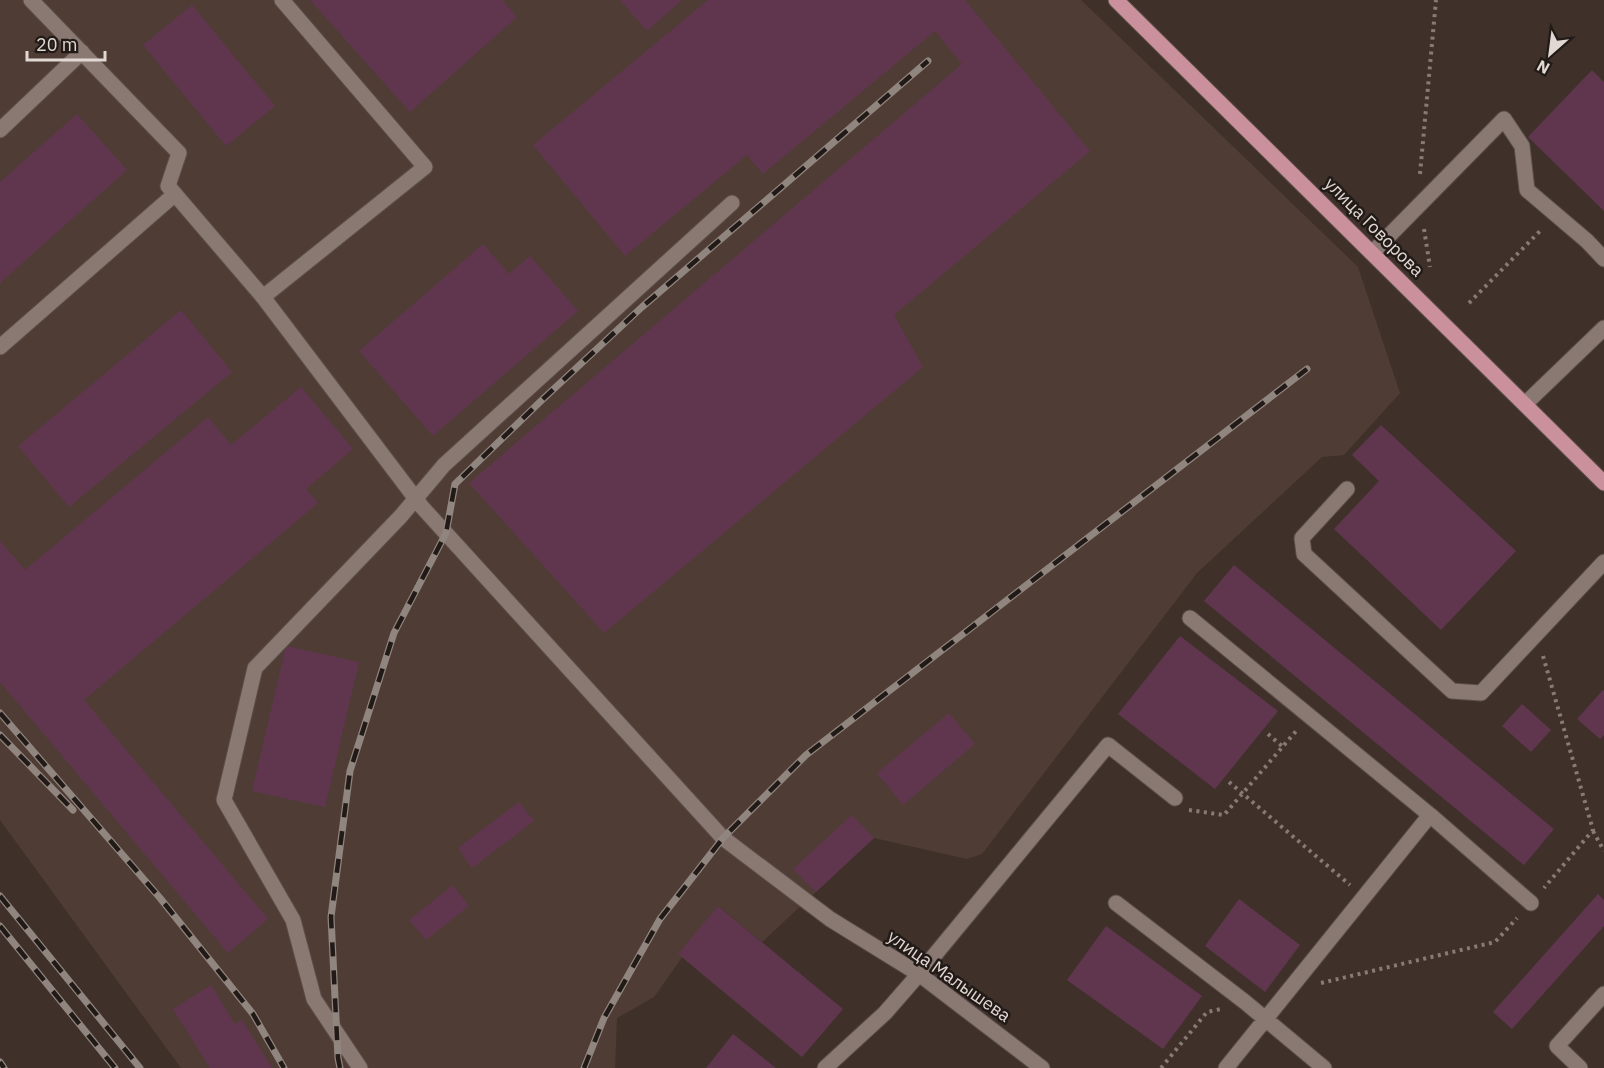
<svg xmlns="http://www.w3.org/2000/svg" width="1604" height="1068" viewBox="0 0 1604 1068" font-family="'IBM Plex Sans',sans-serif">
<rect width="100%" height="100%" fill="#3f312a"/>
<!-- industrial -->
<path fill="#4f3d35" d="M0,0H1081L1358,267L1400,393L1344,455L1322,457L1197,573L982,854L967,859L874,838L762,942L718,906L654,997L617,1018L615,1068H181L0,820Z"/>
<!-- building -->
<path fill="#60364f" d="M310,0H502L517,17L410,112Z
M620,0H682L647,31Z
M708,0H965L1090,151L894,315L923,367L604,633L469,483L962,64L935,31L763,174L747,155L625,256L533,145Z
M192,5L275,106L226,146L143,45Z
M1592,70L1604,82V211L1528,137Z
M77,114L127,170L0,283V182Z
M483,244L509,274L530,256L578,311L433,436L359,351Z
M181,310L232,372L69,507L18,446Z
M301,387L353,449L306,489L318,503L84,700L268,919L228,953L0,682V541L25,570L208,417L231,445Z
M1381,425L1516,551L1441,630L1334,529L1379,481L1352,455Z
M1234,565L1554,829L1524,865L1204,601Z
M1180,636L1278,711L1215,789L1118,714Z
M286,646L359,662L325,807L252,791Z
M1603,690L1604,691V735L1600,739L1577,719Z
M1522,704L1551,730L1531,752L1502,726Z
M949,713L975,744L903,805L877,773Z
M519,802L534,821L472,868L458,848Z
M852,815L874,838L816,892L793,869Z
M453,885L469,906L426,940L409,920Z
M1598,894L1604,900V926L1512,1029L1493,1012Z
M1239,899L1300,945L1265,992L1205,946Z
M718,906L843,1009L802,1057L678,954Z
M1106,926L1202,996L1163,1049L1067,980Z
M211,985L235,1024L242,1020L272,1068H210L173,1009Z
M733,1034L776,1068H706Z"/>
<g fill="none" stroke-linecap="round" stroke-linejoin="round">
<!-- minor casing -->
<g stroke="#5a4d48" stroke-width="17">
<path id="minor" d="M31,0L179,153L168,186L263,297L425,167L282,0
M0,130L82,52
M1372,253L1504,119L1522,146L1527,190L1587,241L1604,259
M263,297L422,507L723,838L830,919L919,974L1042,1068
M0,347L175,194
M1525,404L1604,328
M1347,489L1302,538L1304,554L1452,691L1481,693L1604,562
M1190,618L1430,815
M1116,903L1245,1002L1324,1068
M360,1068L314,999L293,920L224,800L255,668L401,516L444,465L732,203
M825,1068L885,1013L919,974L1108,745L1175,798
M1226,1068L1430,815L1531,903
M1580,1068L1557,1046L1604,994"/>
</g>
<!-- major casing -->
<g stroke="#5a4d48" stroke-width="17">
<path id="major" d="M1116,0L1604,483"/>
</g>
<!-- path -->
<path stroke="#877b75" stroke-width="4" stroke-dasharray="3 4.5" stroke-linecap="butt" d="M1420,174L1436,0
M1424,229L1430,267
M1469,303L1542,229
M1543,656L1593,830L1544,888
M1268,734L1283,747
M1229,782L1350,885
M1189,810L1224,815L1297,730
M1593,831L1604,851
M1321,983L1495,942L1517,918
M1161,1068L1207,1012L1221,1009"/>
<!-- minor -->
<use href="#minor" stroke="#8a7972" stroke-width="15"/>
<!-- major -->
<use href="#major" stroke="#ca909b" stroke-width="15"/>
<!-- rail casing -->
<g stroke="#90857f" stroke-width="7">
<path id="rail" d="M0,713L160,898L253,1014L284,1068
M0,735L73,810
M0,896L140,1068
M0,926L115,1068
M0,1062L4,1068
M340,1068L338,1058L331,917L350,771L394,633L446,533L455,484L543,399L642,307L928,61
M584,1068L604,1018L660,919L723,838L806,755L1307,369"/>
</g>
<!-- rail -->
<use href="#rail" stroke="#211a17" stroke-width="4.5" stroke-dasharray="14" stroke-linecap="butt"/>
</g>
<g text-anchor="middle" stroke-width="5" stroke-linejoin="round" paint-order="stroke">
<!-- street labels -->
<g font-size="18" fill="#e1d7d3" stroke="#211a17">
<text transform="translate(1374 227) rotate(45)" y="6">улица Говорова</text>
<text transform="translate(949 976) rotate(35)" y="6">улица Малышева</text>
</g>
</g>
<!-- north arrow -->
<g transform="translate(1550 54) rotate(208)" stroke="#211a17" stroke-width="4.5" paint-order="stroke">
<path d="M0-4.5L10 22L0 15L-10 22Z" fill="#e1d7d3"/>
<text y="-9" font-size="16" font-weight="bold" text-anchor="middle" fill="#e1d7d3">N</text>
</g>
<!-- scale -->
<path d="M27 51v9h78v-9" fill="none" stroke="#e1d7d3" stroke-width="3"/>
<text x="36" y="51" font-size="18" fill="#e1d7d3" stroke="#211a17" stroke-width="4.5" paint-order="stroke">20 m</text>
</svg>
